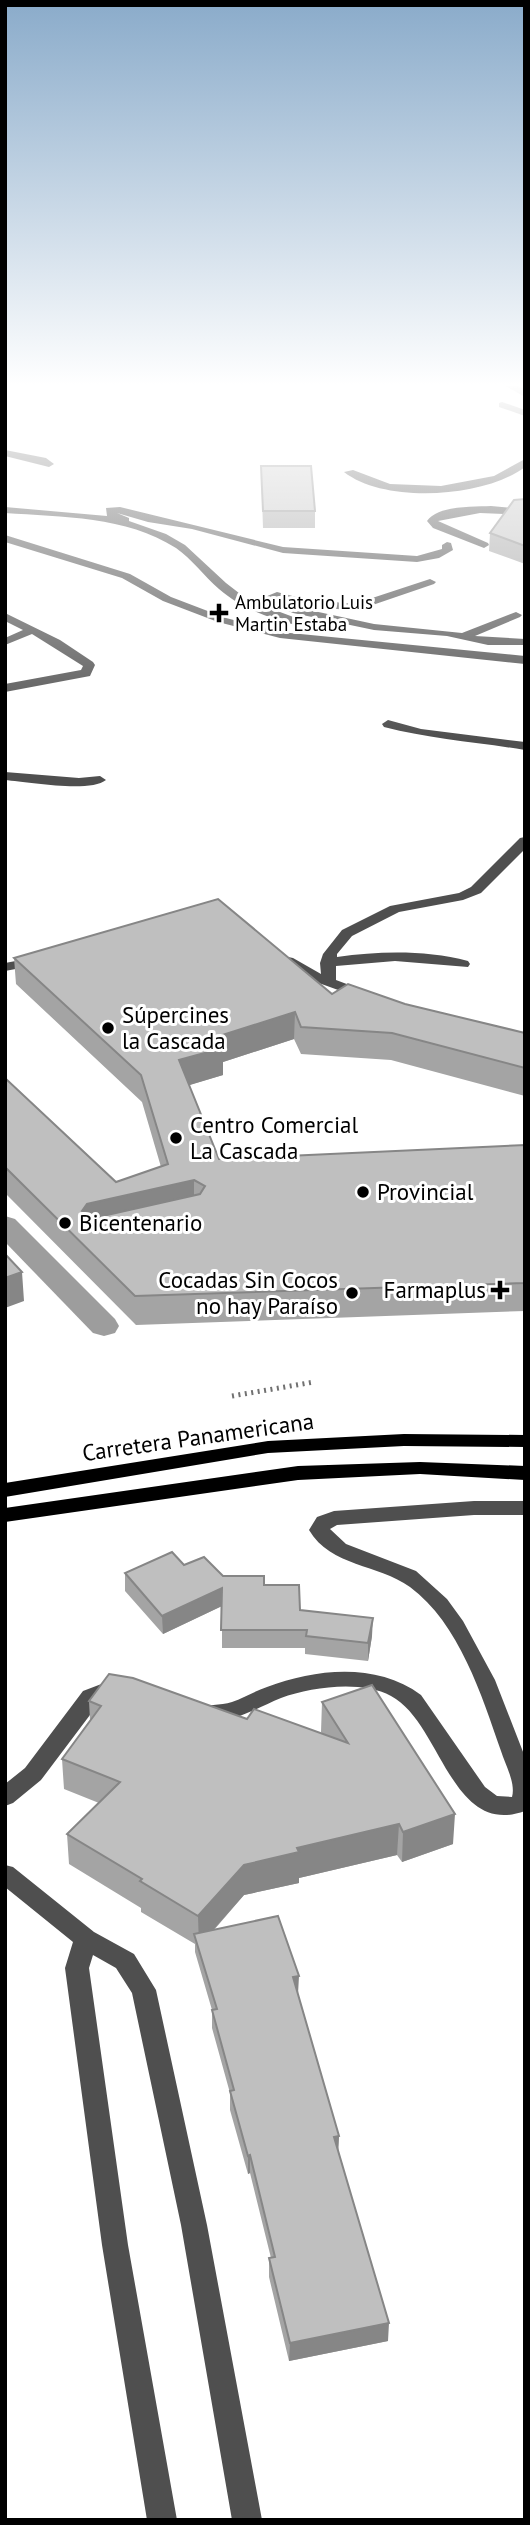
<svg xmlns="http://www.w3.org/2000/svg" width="530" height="2525" viewBox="0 0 530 2525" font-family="'PT Sans',sans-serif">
<rect width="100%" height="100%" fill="#fff"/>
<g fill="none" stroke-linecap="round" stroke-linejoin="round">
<!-- canal -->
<path fill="#9d9d9d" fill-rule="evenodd" d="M5,1216L15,1219L115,1319L119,1326L115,1333L104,1336L93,1333L5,1242Z"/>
<!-- path -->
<path stroke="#717171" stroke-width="5" stroke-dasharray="2 4.5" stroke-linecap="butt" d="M232,1396L314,1382"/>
<!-- minor -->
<path fill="#4f4f4f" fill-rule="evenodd" d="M506,386H518L525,390V397Z
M502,402L525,410V416L499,407V403Z
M5,450L46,458L54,464L49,467L5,456Z
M525,459V467C484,498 385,504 344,472L353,470L390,484L441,486L494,476Z
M491,506L525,509V515L480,513L438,521L488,543L489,545L484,548L433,528L427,521C438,505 473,507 491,506Z
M5,507L107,516L106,508L120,507L283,547L417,556L442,549V545L447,542L451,543L453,550L439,558L417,562L283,553L192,529L148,522L117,513L129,518V521L166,534L185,545L226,583L248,600L304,621L306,623L300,626C271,619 242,609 219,589C204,576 192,559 176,548C126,516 62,517 5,513Z
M5,535L130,574L171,597L226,618L280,632L525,656V664L280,638L218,622L163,601L122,578L5,542Z
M430,579L436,582L434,584L355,611L303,605L276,599L300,608L374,624L462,633L516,612L522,615L520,617L475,636L525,639V645H488L447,636L374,630L293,613L260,599L277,592L304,599L354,604Z
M5,613L60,640L93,662L95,665L90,676L5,692V684L81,670L83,666L32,634L5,645V638L23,630L5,621Z
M388,720L421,729L525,742V750C477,742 430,739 384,727L382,724Z
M5,772L79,778L100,776L106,780C90,793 28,782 5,780Z
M525,837V849L481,893L463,900L399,912L352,936L337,954V957C381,951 425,950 468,961L470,964L468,967L395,961L336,966V980L368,992L370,995L368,998L363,999L305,978L281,961L288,957L293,958L321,974L320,963L323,954L342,930L390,906L459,893L471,887L520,838Z
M37,957L44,961L42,964L5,971V963Z
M474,1501H525V1515H474L337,1525L330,1529L346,1544L416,1571L447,1599L463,1621L495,1680L525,1757V1811C451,1838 441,1722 391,1696C361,1680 312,1687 281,1698C254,1709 226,1728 195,1719L192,1713L195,1707C207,1704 220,1706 232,1702C244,1698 255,1691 267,1687C316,1669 376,1662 421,1695L485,1787L497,1796L512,1797C516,1783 505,1764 501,1751C482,1696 459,1623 410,1587C378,1564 331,1567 309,1530L317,1517L334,1511Z
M104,1683L123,1685L126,1691L123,1697L99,1703L41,1780L13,1803L5,1806V1784L25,1768L83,1691Z
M5,1865L13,1867L94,1932L134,1954L156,1990L207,2225L262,2520H232L181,2225L132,1993L116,1968L93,1955L89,1968L128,2245L177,2520H147L102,2245L65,1968L73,1942L5,1887Z"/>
<!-- major -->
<path fill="#000" fill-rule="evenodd" d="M404,1434L525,1435V1447L404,1446L268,1453L5,1497V1483L268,1441Z
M420,1462L525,1466V1480L420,1474L298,1480L5,1522V1508L298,1466Z"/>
</g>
<!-- wall -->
<path fill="#a4a4a4" d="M261,466L315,511V528H263Z
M525,499V564L489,551L490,533Z
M14,958L405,1004L525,1033V1096L391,1060L301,1054L294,1039L223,1062V1075L189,1085L219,1159L525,1145V1311L136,1325L5,1193V1078L116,1182L161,1167L142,1102L16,984Z
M184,1565L223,1576L300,1610L372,1636L368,1661L305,1654V1648H222V1606L163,1634L125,1591V1573Z
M89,1701L247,1719L322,1734L321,1732L322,1702L453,1844L402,1862L397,1855L299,1878V1883L244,1895L214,1930L298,1994L339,2136L338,2152L388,2341L289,2361L269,2277V2258H271L250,2173L248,2174L230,2110V2093L212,2028V2010L195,1952V1944L141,1912V1908L69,1864L67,1834L99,1803L64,1789L62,1759L90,1720Z"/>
<!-- shaded-wall -->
<path fill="#868686" d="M295,1012L294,1039L223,1062V1075L180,1088L179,1060L213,1038Z
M194,1180V1208L88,1232L82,1211L87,1204Z
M22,1272L24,1301L5,1308V1278Z
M222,1588V1606L163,1634L162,1616Z
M373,1618L372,1636L368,1661V1643Z
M455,1814L453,1844L402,1862L403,1832Z
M399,1824L397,1855L299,1878V1883L244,1895L199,1946L198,1916L244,1865L297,1848Z
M299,1976L298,1994L293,1977Z
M339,2136L338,2154L334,2137Z
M250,2155V2173L248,2174V2156Z
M389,2323L388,2341L289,2361L290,2343Z"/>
<!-- building -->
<path fill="#bfbfbf" stroke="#868686" stroke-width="2" fill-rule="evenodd" d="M261,466H311L315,511H263Z
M525,499V546L490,533L514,500Z
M218,899L332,994L348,984L405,1004L525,1033V1068L392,1033L301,1027L295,1012L213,1038L223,1048L179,1060L219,1159L525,1145V1283L135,1296L5,1167V1078L116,1182L168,1164L141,1075L14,958ZM194,1180L205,1186L200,1194L94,1218L82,1211L87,1204Z
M5,1254L22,1272L5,1278Z
M172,1552L184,1565L204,1557L223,1576H264V1585H299L300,1610L373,1618L368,1643L306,1636L307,1630H221L222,1588L162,1616L125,1573Z
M109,1674L133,1678L247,1719L254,1709L348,1743L322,1702L372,1685L455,1814L403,1832L399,1824L297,1848L299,1852L244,1865L198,1916L140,1881L142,1879L67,1834L120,1782L62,1759L101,1706L89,1701Z
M278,1916L299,1976L293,1977L339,2136L334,2137L389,2323L290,2343L269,2258L275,2257L250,2155L248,2156L230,2091L234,2090L212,2010L217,2009L194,1934Z"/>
<!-- sky -->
<linearGradient id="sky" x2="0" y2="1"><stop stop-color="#8aabca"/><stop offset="0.52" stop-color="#fff"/><stop offset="1" stop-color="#fff" stop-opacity="0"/></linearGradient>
<rect width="530" height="740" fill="url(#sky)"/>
<!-- markers -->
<g fill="#000" stroke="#fff" stroke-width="2.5">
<path d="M215.5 602.5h7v7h7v7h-7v7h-7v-7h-7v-7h7z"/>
<circle cx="108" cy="1028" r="7"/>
<circle cx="176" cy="1138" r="7"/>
<circle cx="363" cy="1192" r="7"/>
<circle cx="65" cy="1223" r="7"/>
<path d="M496.5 1279.5h7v7h7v7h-7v7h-7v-7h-7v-7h7z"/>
<circle cx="352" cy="1293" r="7"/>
</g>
<g text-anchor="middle" stroke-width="6" stroke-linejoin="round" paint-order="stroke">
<!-- far-poi labels -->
<g font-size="19" fill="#000" stroke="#fff" text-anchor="start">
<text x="235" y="609">Ambulatorio Luis<tspan x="235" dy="22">Martin Estaba</tspan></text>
</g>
<!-- poi labels -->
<g font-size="23" fill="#000" stroke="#fff" text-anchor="start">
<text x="122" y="1023">Súpercines<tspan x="122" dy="26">la Cascada</tspan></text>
<text x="190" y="1133">Centro Comercial<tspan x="190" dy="26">La Cascada</tspan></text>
<text x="377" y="1200">Provincial</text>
<text x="79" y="1231">Bicentenario</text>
<text x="338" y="1288" text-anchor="end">Cocadas Sin Cocos<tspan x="338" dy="26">no hay Paraíso</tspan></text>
<text x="486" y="1298" text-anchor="end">Farmaplus</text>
</g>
<!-- street labels -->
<g font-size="23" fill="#000" stroke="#fff">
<text transform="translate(198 1437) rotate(-8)" y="8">Carretera Panamericana</text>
</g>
</g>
<!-- border -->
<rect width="530" height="2525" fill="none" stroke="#000000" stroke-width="14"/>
</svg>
